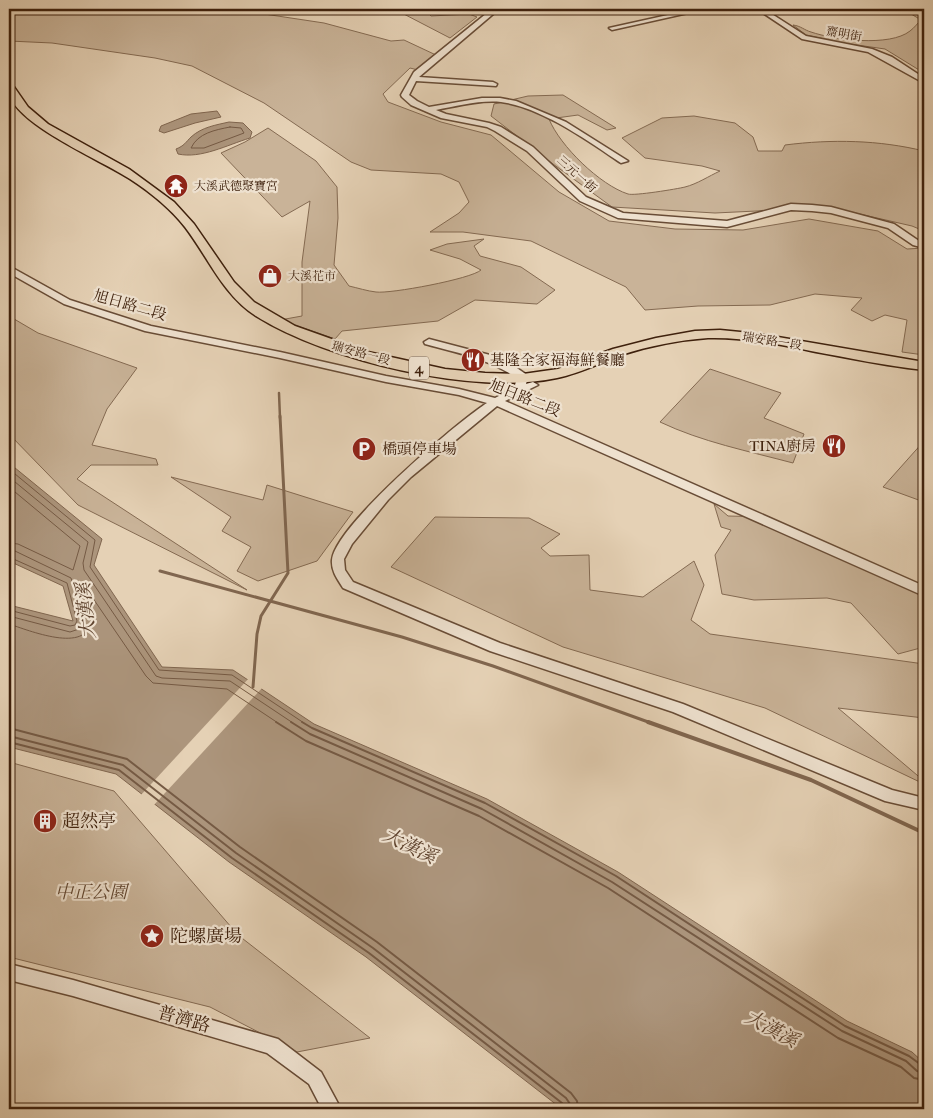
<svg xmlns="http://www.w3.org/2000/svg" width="933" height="1118" viewBox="0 0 933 1118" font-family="'IM FELL French Canon','Noto Serif TC',serif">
<rect width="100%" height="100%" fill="#e5d1b5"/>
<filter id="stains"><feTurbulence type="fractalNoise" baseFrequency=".004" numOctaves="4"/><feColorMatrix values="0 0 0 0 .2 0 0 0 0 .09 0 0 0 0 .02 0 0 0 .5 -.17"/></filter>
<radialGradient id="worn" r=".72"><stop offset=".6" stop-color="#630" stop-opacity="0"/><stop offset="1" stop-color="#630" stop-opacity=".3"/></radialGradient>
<!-- green -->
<path fill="#c9b398" stroke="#846a52" d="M9,9H231L324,23L391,41L404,40L436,55L418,70L410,68L383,94L388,102L441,122L491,135L559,192L609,221L675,229L743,230L809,219L878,231L907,249L924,248V355L902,352L907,320L885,315L872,321L851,310L862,298L815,294L770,305L698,306L645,310L626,287L531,241L463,232H430L459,213L469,202L459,182L441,174L371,170L351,162L264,103L192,66L155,58L52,43L9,41Z
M406,9H425L431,16L469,14L477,17L450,38L398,11Z
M765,9H883L884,11L772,13Z
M903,9H924V73L885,49L843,43L806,35L793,25C801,26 804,30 811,32C834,40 890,47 910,31C914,28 917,24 921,20Z
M563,95L616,128L607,130L578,115L549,119C560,146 600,185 628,194C634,196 677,189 685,187C697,184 709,176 720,171L702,166L645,158L622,138L662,118L694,116L735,123L753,137L758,151H782L785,145C832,139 879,140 924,151V231L912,226L842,210H778L715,213L612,207L553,164L491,116L494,104L528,96Z
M268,128L316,161L337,187L338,218L334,265L349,286C358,288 367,291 376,292C390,294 471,279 481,270L460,259L430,250L447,244L484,239L474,246L480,256L521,267L555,290L537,304L475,300L438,321L342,331L335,339L280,320L302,316V262L310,201L282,217L221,153L245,142Z
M9,316L38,333L137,368L107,409L92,445L156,459L158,465H91L77,479L247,590L78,505L9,434Z
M710,369L781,393L764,418L804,434L793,463C748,451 702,442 660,422Z
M924,441V502L883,487Z
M171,477L263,500L267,485L353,512L317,561L258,581L237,571L251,547L222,531L231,517Z
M714,504L728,516L769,517L880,569L924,586V647L898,654L851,603L827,598L754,600L722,594L715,555L731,530L721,527Z
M435,517L529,518L560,534L541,548L550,556L589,555L590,590L643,597L694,561L704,585L691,620L710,634L924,664V718L838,708L924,781V784L765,708L563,647L391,567Z
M9,762L114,791L238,935L370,1038L297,1052L210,1007L9,957Z"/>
<!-- water -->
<path fill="#ac957c" stroke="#80664f" d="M217,111L221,117L195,123L164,133L159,131L161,126L191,114Z
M229,122L243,123L252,132L250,138C227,145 201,159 178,154L176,149C184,146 186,142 191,137C202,127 216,125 229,122Z
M9,463L102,539L94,565L162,667L233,670L314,724L487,799L618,872L847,1021L912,1052L924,1063V1109H562L366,957L229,862L116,774L9,747V605L73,621L63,586L9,561Z"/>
<!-- pier -->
<path fill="#e5d1b5" d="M249,678L263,687L153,806L140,796Z"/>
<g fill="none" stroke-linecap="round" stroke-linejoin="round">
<!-- shore-far1 -->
<path stroke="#755a44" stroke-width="1" d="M230,127L241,128L244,133L204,148H191C198,133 215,130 230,127Z
M9,469L95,540L90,567L159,670L232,675L304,723
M9,477L88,542L83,563L84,570L156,676L162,678L230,681L293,723
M9,487L80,546L73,570L18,544L9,543
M9,550L15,551L71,578L84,621L79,629L70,632L9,616
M9,557L67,583L77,621L75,625L70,626L9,610
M9,624C28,630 88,655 91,620C92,611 87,601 85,593L88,591L146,676L153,683L227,689L278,723"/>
<!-- shore -->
<path stroke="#755a44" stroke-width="2" d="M276,722L306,741L479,816L608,888L838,1038L901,1067L914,1078L924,1080
M291,722L310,734L482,809L612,882L842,1031L906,1061L917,1071L924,1073
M302,722L312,728L485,803L616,876L845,1026L909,1056L924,1067
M9,728L127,759L240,847L377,942L571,1093L577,1101L578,1109
M9,736L123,765L236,853L373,948L566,1098L570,1104V1109
M9,742L119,770L232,858L369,953L562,1103L564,1109"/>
<!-- stream-far3 -->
<path stroke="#80664f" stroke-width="2" d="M915,9L924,14"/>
<!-- stream-far2 -->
<path stroke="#80664f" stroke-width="2.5" d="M279,393L280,418"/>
<!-- stream-far1 -->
<path stroke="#80664f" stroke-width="3" d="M160,571L402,637L493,666L651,723
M253,687L257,634L261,616L288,573L280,416"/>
<!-- stream -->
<path stroke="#80664f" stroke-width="4" d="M648,722L811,780L924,833"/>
<!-- minor casing -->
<g stroke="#684c36" stroke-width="3">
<path id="minor" d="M492,9H499L419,77L493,82L497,84L496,86L416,81L409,95L417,101L429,107L482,98H500L516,101L566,122L628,161L621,163C588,141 541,107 501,102C480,100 457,106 436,110L446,114L489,123L501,127L533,147L586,197L623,213L727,221L791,204L812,205L831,207L894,224L919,241L924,242V248L913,245L888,228L831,213L812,211L791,210L727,227L618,218L580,201L527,151L495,131L487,127L441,118L411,105L402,97L401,95L414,72Z
M695,9H706L612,30L609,28Z
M757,9H764L806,36L872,49L892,57L924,78V83L868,52L802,39Z
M9,266L70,300L151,326L280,352L386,376L459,389L495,398L516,387L515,385L517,378C489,359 458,353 425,344L424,342L429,339L490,355L508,362L527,375L528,377L526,384L533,382L538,385L505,401L924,586V596L497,406L411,477L388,500L352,544L344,559L345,570L353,582L500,643L683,704L892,790L924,798V810L885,801L673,712L490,651L343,588C338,580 331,571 332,560C335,526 456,423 487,403L459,395L386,382L280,358L145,331L64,304L9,273Z
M9,964L73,980L278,1039L321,1072L341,1109H322L309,1084L267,1053L73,996L9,980Z"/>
</g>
<!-- major casing -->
<g stroke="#3e200c" stroke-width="3">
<path id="major" d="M9,83L12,84L28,107L48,124L129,169L174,202L194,224L234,282L254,302L295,326L368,352L445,369L485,373L523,374L558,369L613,349L656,338L695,331L720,330L761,334L924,362V370C886,366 849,358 811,351C777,344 743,337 708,338C679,340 649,346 621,355C600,363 580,373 557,378C474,396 328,361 256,316C223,295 208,257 185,227C170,208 150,192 130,179C103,161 16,125 9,93C8,92 9,84 9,83Z"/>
</g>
<!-- minor -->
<use href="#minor" fill="#eee1cf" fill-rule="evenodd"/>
<!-- major -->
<use href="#major" fill="#e5d1b5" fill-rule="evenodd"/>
</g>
<!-- icons -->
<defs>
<g id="temple-disc" transform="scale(1.25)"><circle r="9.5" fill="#8f2418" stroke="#eee1cf"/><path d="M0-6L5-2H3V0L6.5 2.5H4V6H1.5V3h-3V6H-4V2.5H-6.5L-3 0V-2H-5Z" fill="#fff"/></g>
<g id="shop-disc" transform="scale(1.25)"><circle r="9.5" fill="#8f2418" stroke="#eee1cf"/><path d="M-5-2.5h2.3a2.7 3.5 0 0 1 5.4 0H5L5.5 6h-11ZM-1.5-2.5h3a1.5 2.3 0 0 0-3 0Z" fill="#fff"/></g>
<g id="restaurant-disc" transform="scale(1.25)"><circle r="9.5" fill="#8f2418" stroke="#eee1cf"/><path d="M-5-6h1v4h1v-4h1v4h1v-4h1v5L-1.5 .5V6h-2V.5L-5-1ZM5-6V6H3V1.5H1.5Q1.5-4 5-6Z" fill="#fff"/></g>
<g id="parking-disc" transform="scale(1.25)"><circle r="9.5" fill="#8f2418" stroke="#eee1cf"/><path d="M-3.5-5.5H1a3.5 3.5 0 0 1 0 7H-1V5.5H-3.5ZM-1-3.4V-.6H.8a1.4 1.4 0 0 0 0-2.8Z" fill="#fff"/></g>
<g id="building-disc" transform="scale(1.25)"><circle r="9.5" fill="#8f2418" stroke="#eee1cf"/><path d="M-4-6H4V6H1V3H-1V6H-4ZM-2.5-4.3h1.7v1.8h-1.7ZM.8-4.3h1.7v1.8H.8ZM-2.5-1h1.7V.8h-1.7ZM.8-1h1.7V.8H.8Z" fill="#fff"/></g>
<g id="sight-disc" transform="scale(1.25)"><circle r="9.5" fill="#8f2418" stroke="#eee1cf"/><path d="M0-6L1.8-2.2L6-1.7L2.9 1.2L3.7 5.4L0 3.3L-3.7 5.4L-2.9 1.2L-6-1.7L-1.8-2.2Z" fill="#fff"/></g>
</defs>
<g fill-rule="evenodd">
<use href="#temple-disc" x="176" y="186"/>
<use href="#shop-disc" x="270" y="276"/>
<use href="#restaurant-disc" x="473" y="360"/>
<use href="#restaurant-disc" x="834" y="446"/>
<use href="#parking-disc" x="364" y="449"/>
<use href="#building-disc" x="45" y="821"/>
<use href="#sight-disc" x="152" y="936"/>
</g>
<g text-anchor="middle" stroke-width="4.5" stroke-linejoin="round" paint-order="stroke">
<!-- far-street labels -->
<g font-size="12" fill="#3e200c" stroke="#eee1cf">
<text transform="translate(844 34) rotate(10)" y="4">齋明街</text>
<text transform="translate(577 174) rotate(42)" y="4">三元一街</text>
<text transform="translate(772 341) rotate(9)" y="4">瑞安路一段</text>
<text transform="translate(361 353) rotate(15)" y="4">瑞安路一段</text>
</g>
<!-- far-poi labels -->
<g font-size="12" fill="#3e200c" stroke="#eee1cf" text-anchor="start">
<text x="194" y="190">大溪武德聚寶宮</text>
<text x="288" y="280">大溪花市</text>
</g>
<!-- shield labels -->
<rect fill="#eee1cf" stroke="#735a46" stroke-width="1" x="409" y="356.5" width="20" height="23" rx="4"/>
<g font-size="14" font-weight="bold" fill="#3e200c">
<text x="419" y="373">4</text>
</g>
<!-- street labels -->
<g font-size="15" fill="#3e200c" stroke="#eee1cf">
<text transform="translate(130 305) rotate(16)" y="5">旭日路二段</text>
<text transform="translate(525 398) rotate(22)" y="5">旭日路二段</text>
</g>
<!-- poi labels -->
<g font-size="15" fill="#3e200c" stroke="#eee1cf" text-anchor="start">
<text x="490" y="365">基隆全家福海鮮餐廳</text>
<text x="816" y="451" text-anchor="end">TINA廚房</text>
<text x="382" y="454">橋頭停車場</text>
</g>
<!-- near-poi labels -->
<g font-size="18" fill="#3e200c" stroke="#eee1cf" text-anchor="start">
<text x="62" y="827">超然亭</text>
<text x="170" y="942">陀螺廣場</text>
</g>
<!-- near-park labels -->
<g font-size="18" font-style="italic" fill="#61452f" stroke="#eee1cf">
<text x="91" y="898">中正公園</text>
</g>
<!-- near-street labels -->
<g font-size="18" fill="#3e200c" stroke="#eee1cf">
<text transform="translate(184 1019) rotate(16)" y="6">普濟路</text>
</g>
<!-- near-water labels -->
<g font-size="19" font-style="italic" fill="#5f432e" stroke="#eee1cf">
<text transform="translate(85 611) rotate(-96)" y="7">大漢溪</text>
<text transform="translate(410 845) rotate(26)" y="7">大漢溪</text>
<text transform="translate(772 1028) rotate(28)" y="7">大漢溪</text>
</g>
</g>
<!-- margin -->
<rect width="933" height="1118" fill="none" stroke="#e5d1b5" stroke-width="30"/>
<rect x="10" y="10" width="913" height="1098" fill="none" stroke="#3e200c" stroke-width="2.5"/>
<rect x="15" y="15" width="903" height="1088" fill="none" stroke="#3e200c"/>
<rect width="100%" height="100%" filter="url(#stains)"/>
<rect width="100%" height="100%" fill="url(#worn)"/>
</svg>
